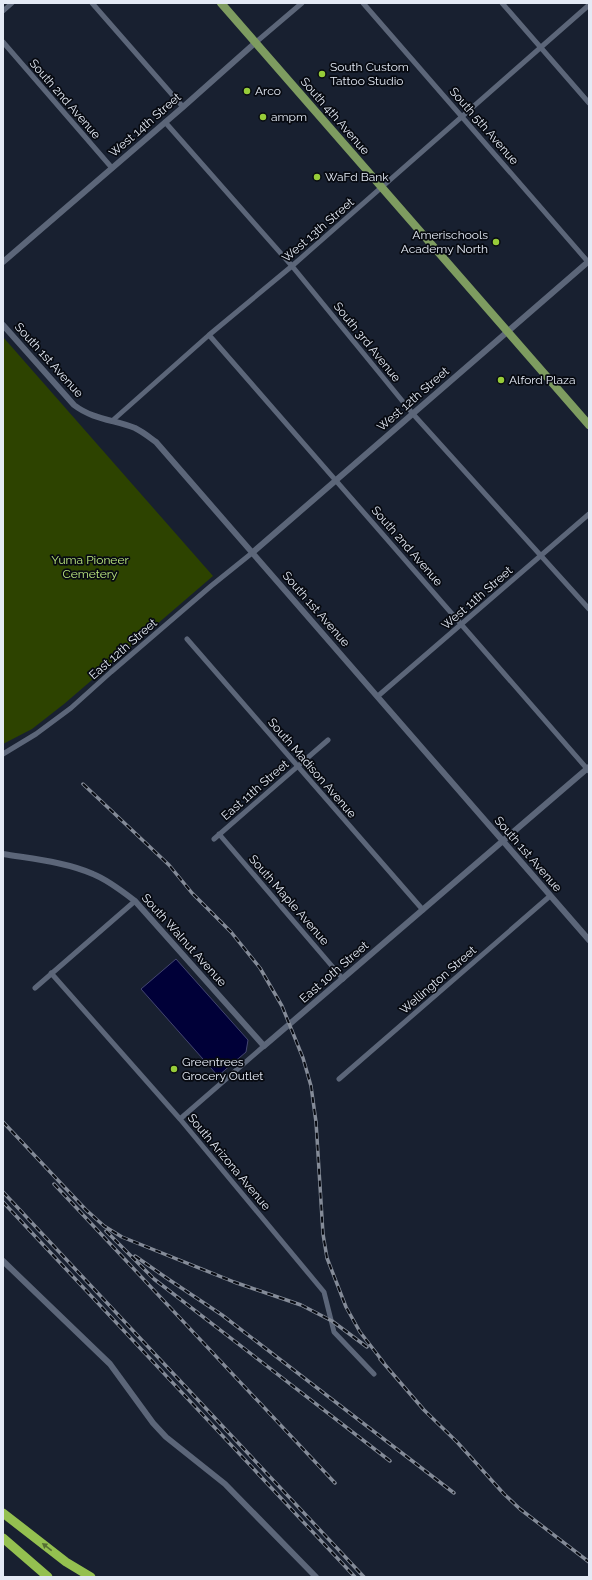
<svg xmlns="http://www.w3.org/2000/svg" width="592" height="1580" viewBox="0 0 592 1580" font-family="Raleway,sans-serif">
<rect width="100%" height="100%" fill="#182030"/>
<!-- green -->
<path fill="#2d4300" d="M3,337L213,576L64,704L32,729L3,744Z"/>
<!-- water -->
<path fill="#000038" stroke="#444671" d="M176,959L248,1040L246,1052L218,1076L141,989Z"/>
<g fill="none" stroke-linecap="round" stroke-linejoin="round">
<!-- minor -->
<path stroke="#5c6679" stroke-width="5" d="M92,3L183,107
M363,3L589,263
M502,3L589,103
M3,11L12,3
M3,42L112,168
M255,43L302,3
M165,122L292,266L413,414L589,609
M209,335L589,771
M112,421L209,335L292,266L589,5
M187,639L423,910
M378,696L589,514
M3,754L36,734L71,708L111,672L211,586L252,553
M219,834L343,979
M214,839L328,740
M51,973L180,1119L324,1292L334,1332L374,1374
M35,988L135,901
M339,1079L550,896
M180,1119L264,1046"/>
<!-- tertiary -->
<path stroke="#5c6679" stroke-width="6" d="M3,262L183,107L255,43
M3,325L74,405C92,419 114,420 135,428C143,432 149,437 156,442L589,940
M252,553L589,261
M3,854C33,859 66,862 93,874C108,880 122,891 135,901L264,1046L589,767
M3,1261L110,1364L153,1423L166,1437L225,1484L316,1577"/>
<!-- primary -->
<path stroke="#7e9c60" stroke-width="8" d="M221,3L589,425"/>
<!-- motorway -->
<path stroke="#94c050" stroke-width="9" d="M3,1513L66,1562L91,1577
M3,1538L48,1577"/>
<!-- rail casing -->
<g stroke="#848b98" stroke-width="3.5">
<path id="rail" d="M83,784L169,865L192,893L231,932L260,968L282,1006L303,1058L311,1086L316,1122L323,1234L327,1258L346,1307L360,1332L384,1363
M3,1122L88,1212
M54,1184L335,1483
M3,1192L364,1577
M3,1202L355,1577
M84,1208L104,1226L122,1237L234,1282L301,1305L332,1321L367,1347
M106,1231L154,1279L390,1461
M135,1256L168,1279L222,1315L454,1493
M380,1359L424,1410L457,1442L504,1494L520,1509L589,1562"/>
</g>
<!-- rail -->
<use href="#rail" stroke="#070a11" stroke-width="2" stroke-dasharray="6" stroke-linecap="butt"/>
</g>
<!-- one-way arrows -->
<defs><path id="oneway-solid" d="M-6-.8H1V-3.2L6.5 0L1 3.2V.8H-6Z"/></defs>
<use fill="#556e34" href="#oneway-solid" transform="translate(47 1547) rotate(-142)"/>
<!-- markers -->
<g fill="#97cc39" stroke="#070a11" stroke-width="1.5">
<circle cx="322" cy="74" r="4"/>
<circle cx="247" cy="91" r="4"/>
<circle cx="263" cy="117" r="4"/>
<circle cx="317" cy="177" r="4"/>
<circle cx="496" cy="242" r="4"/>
<circle cx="501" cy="380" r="4"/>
<circle cx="174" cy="1069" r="4"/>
</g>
<g text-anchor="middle" stroke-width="3.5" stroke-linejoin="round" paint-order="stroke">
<!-- poi labels -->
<g font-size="12" fill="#e4eaf5" stroke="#070a11" text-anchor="start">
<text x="330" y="71">South Custom<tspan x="330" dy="14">Tattoo Studio</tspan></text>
<text x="255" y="95">Arco</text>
<text x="271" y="121">ampm</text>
<text x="325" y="181">WaFd Bank</text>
<text x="488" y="239" text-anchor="end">Amerischools<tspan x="488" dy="14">Academy North</tspan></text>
<text x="509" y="384">Alford Plaza</text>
<text x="182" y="1066">Greentrees<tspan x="182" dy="14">Grocery Outlet</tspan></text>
</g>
<!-- street labels -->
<g font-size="12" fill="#e4eaf5" stroke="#070a11">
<text transform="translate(65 99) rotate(49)" y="4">South 2nd Avenue</text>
<text transform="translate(335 116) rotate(49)" y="4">South 4th Avenue</text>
<text transform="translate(145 125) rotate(-41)" y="4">West 14th Street</text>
<text transform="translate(484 126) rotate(49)" y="4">South 5th Avenue</text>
<text transform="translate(318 230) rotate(-41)" y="4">West 13th Street</text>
<text transform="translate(367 342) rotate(51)" y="4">South 3rd Avenue</text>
<text transform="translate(49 360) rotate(48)" y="4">South 1st Avenue</text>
<text transform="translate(413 399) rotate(-41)" y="4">West 12th Street</text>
<text transform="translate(407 546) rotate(49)" y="4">South 2nd Avenue</text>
<text transform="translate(477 598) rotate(-41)" y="4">West 11th Street</text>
<text transform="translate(316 609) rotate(49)" y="4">South 1st Avenue</text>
<text transform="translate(123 649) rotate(-41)" y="4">East 12th Street</text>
<text transform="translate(312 768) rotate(49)" y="4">South Madison Avenue</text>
<text transform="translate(255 790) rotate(-41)" y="4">East 11th Street</text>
<text transform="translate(528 854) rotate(49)" y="4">South 1st Avenue</text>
<text transform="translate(289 900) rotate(49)" y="4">South Maple Avenue</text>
<text transform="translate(184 940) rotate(48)" y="4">South Walnut Avenue</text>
<text transform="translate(334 972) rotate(-41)" y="4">East 10th Street</text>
<text transform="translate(438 980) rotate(-41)" y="4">Wellington Street</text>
<text transform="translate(229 1162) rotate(50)" y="4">South Arizona Avenue</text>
</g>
<!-- park labels -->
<g font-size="12" fill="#beea81" stroke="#070a11">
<text x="90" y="564">Yuma Pioneer<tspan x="90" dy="14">Cemetery</tspan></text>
</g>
</g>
<!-- border -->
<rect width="592" height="1580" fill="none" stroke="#e4eaf5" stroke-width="8"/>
</svg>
